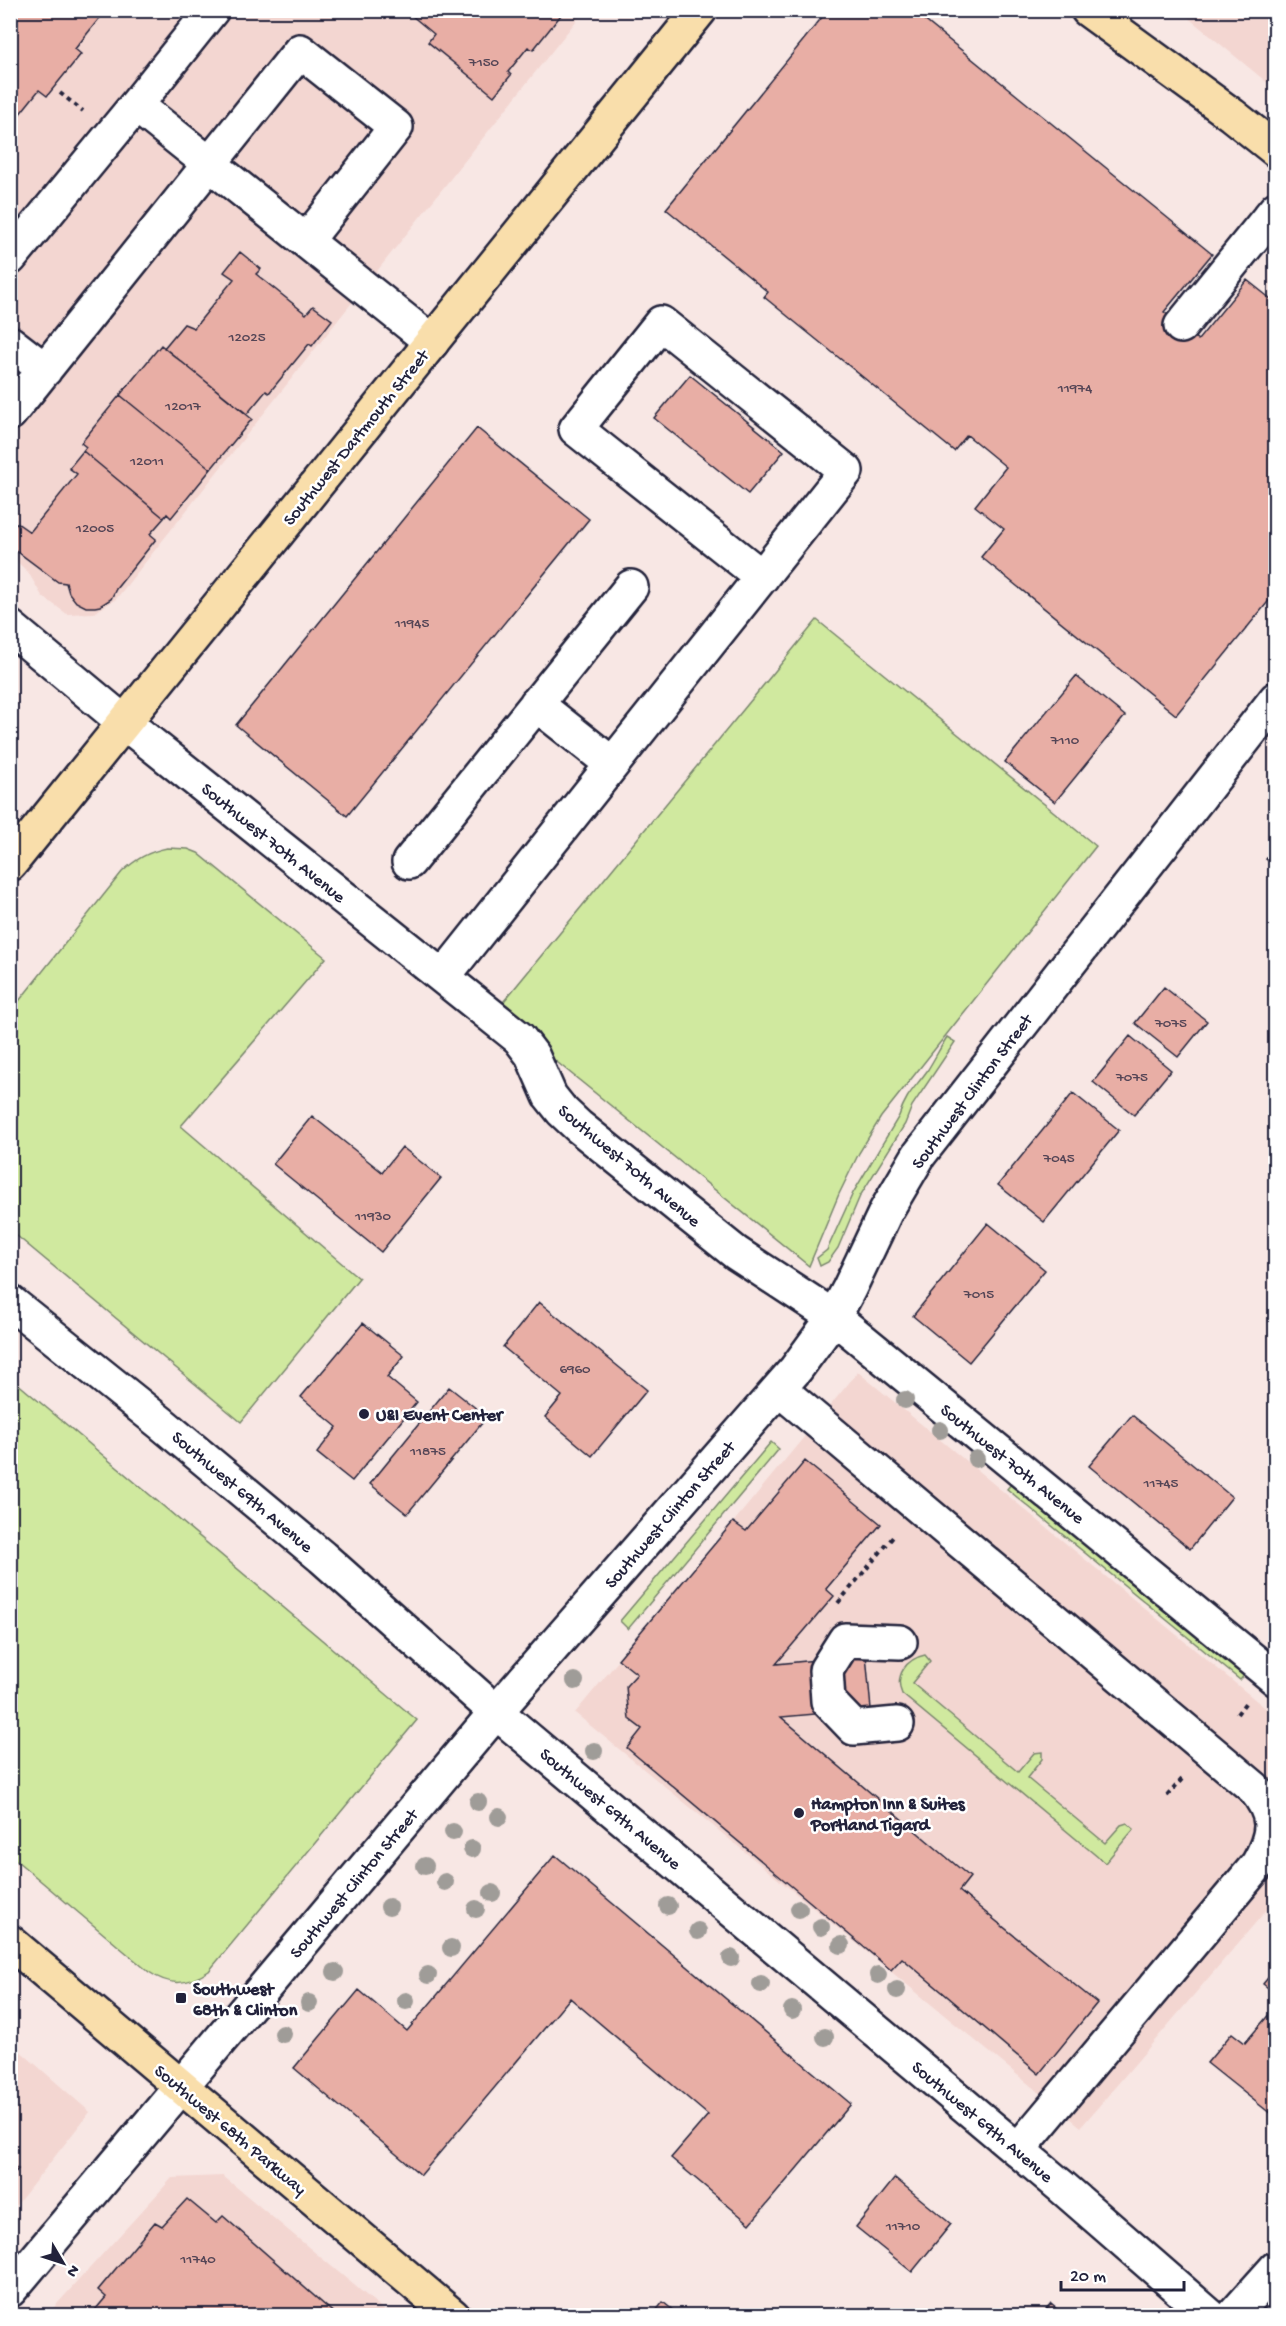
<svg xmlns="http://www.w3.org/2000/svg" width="1286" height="2326" viewBox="0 0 1286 2326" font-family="'Gochi Hand',sans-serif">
<rect width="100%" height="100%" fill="#f8e7e4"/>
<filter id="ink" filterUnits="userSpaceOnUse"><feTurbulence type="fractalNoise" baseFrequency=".0167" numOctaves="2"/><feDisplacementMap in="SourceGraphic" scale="12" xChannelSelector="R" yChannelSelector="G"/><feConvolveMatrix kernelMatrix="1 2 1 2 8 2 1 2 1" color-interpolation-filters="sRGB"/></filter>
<g filter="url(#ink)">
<!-- built -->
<path fill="#f3d6d1" d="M11,11H584L116,599L94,613L67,614L42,596L28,572L11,556Z
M1180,11H1275V89Z
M858,1372L1275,1716V1900L1081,2127L575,1713Z
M11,2043L90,2112L11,2212Z
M223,2176L390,2315L46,2316L172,2178Z"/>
<!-- green -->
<path fill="#d0e99f" stroke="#79866d" stroke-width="1.5" d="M817,620L1096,846L881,1117L859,1153L839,1194L809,1266L495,1012Z
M167,848L188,849L198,853L326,958L181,1126L359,1278L241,1422L11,1231V1011L122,872C136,859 148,852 167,848Z
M947,1037L955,1042L912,1106L905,1124L860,1196L838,1248L828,1262L820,1266L817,1258L827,1250L853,1193L899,1116C906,1094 915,1088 927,1071C934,1060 940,1048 947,1037Z
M10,1377L417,1720L209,1971C188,1985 171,1987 149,1972L11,1856Z
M771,1442L779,1449L628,1629L620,1621Z
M1015,1479L1249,1670L1240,1680L1007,1489Z
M925,1655L930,1661L912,1683L1018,1772L1034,1753L1042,1752V1759L1027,1778L1105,1843L1121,1825L1127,1823L1134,1829L1105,1863L902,1694C894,1676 906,1659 925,1655Z"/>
<!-- building -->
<path fill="#e8aea5" stroke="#22223b" stroke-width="1.5" d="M10,10H106L75,49L81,54L47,96L39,90L10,126Z
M405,10H565L533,50L528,47L508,72L511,75L494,96L428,42L434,34Z
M828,10H912L1212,254L1164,312L1198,340L1247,280L1276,303V592L1176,715L981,557L1004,529L975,506L1006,467L967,435L954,451L764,297L768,292L666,209Z
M240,252L261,269L256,274L306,314L313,306L332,320L312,346L309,344L269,393L266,391L247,414L164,348L184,324L194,328L234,279L224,272Z
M161,345L252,419L211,469L120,395Z
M690,375L784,451L748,494L654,418Z
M120,395L211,469L171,518L167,514L164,518L83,451L86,447L81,443Z
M477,428L589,519L347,816L236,725Z
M83,451L164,518L150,534L156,539L116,589L111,599L100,606L95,607H86L76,602L69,593L66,583L58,582L10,546V531L17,523L30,532L77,474L69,468Z
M1076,676L1125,716L1055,802L1005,762Z
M1276,847V866L1266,859Z
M1164,987L1207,1021L1178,1057L1135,1023Z
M1130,1036L1171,1070L1134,1115L1093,1082Z
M1073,1093L1119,1130L1044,1222L998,1185Z
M312,1116L382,1172L402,1147L441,1178L381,1252L273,1164Z
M988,1223L1045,1270L969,1362L913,1316Z
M539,1302L647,1390L592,1456L545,1417L562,1396L503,1347Z
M363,1323L404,1356L387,1377L417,1402L352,1481L317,1453L337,1427L301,1397Z
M449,1387L487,1417L407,1514L370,1484Z
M1132,1415L1232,1497L1190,1549L1089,1466Z
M805,1461L881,1524L826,1589L834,1596L776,1664L866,1655L871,1709L781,1717L970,1877L959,1891L1097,2003L1039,2074L902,1958L891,1970L627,1748L642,1729L629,1719L626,1686L637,1674L618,1659L733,1522L746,1531Z
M555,1855L851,2104L750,2224L671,2158L708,2115L570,1998L421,2175L294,2068L359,1990L407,2031Z
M1276,1968V1994L1263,1984Z
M1276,2006V2118L1207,2063L1232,2033L1245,2043Z
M10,2163L18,2169L10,2178Z
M895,2178L951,2224L912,2272L856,2227Z
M187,2199L216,2223L223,2216L337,2316H90L106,2297L98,2290L155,2222L162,2226Z
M663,2302L680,2316H652Z
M1051,2304L1065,2316H1041Z"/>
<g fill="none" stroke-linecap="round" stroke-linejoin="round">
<!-- minor casing -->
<g stroke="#22223b" stroke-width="38">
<path id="minor" d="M136,105L212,10
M10,258L136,105L432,342
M1181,326L1276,209
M10,343L45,370
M10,413L300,51L396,127L306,241
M10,627L125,723L519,1038L532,1055L550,1096L562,1111L578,1126L736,1253L834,1317L1276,1679
M536,704L612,764
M409,862L631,587
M443,977L846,471L661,323L576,429L762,577
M10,1302L161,1423L322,1557L496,1712L1062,2187L1210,2316
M779,1389L1254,1788C1277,1816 1275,1833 1258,1864L1018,2150
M897,1724L854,1728L828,1701L826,1670L845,1640L900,1642
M10,2290L496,1712L796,1369L834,1317L849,1289L886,1211L919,1155L1276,699
M1233,2316L1276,2268"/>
</g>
<!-- major casing -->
<g stroke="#22223b" stroke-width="38">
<path id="major" d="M1088,10L1232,115L1276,150
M10,864L700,10
M10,1942L453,2316"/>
</g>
<!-- path -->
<path stroke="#22223b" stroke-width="4" stroke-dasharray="4.5 4.5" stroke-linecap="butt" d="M60,93L83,111
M838,1603L893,1537L895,1539
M1237,1714L1246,1702
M1167,1796L1183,1778"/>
<!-- minor -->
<use href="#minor" stroke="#fff" stroke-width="33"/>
<!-- major -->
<use href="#major" stroke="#f9deab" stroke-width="33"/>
</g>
<!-- trees -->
<g fill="#9f9c98">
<circle cx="905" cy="1400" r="9"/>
<circle cx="940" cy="1430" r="9"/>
<circle cx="976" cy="1459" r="9"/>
<circle cx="575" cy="1681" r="9"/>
<circle cx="594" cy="1751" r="9"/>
<circle cx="478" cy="1802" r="9"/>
<circle cx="499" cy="1817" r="9"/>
<circle cx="453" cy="1832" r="9"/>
<circle cx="472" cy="1849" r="9"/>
<circle cx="425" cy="1866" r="9"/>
<circle cx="445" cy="1882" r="9"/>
<circle cx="492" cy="1893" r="9"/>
<circle cx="668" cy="1906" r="9"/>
<circle cx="389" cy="1907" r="9"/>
<circle cx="476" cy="1909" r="9"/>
<circle cx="799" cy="1909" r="9"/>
<circle cx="821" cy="1927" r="9"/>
<circle cx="698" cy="1931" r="9"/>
<circle cx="841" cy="1945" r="9"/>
<circle cx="451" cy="1948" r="9"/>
<circle cx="731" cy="1958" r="9"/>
<circle cx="335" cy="1972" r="9"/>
<circle cx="428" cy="1975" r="9"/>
<circle cx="878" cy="1975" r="9"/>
<circle cx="761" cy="1984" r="9"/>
<circle cx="897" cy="1990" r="9"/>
<circle cx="406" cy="2001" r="9"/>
<circle cx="309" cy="2003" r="9"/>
<circle cx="792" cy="2010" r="9"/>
<circle cx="283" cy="2034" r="9"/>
<circle cx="825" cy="2037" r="9"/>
</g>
</g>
<!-- markers -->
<g fill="#22223b" stroke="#fff" stroke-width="2">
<circle cx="364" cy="1414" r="6"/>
<circle cx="799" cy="1813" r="6"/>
<rect x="175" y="1992" width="12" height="12" rx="3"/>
</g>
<g text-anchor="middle" stroke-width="5" stroke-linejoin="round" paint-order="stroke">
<!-- number labels -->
<g font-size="15" fill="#544556">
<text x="484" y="66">7150</text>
<text x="247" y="341">12025</text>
<text x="1075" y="392">11974</text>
<text x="183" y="410">12017</text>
<text x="147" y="465">12011</text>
<text x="95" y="532">12005</text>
<text x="412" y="627">11945</text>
<text x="1065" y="744">7110</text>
<text x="1171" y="1027">7075</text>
<text x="1132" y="1081">7075</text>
<text x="1059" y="1162">7045</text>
<text x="373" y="1220">11930</text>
<text x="979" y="1298">7015</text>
<text x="575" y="1373">6960</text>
<text x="428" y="1455">11875</text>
<text x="1161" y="1487">11745</text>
<text x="903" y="2230">11710</text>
<text x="198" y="2263">11740</text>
</g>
<!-- street labels -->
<g font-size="18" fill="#22223b" stroke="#fff">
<text transform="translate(355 437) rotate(-51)" y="6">Southwest Dartmouth Street</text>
<text transform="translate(274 842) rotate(39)" y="6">Southwest 70th Avenue</text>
<text transform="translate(971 1091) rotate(-53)" y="6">Southwest Clinton Street</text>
<text transform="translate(630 1165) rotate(40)" y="6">Southwest 70th Avenue</text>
<text transform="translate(1013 1463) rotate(39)" y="6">Southwest 70th Avenue</text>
<text transform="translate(243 1491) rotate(40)" y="6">Southwest 69th Avenue</text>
<text transform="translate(669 1514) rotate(-49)" y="6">Southwest Clinton Street</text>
<text transform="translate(611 1808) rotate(40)" y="6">Southwest 69th Avenue</text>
<text transform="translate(353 1883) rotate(-50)" y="6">Southwest Clinton Street</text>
<text transform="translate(983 2121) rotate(40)" y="6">Southwest 69th Avenue</text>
<text transform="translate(231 2129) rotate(40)" y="6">Southwest 68th Parkway</text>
</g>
<!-- poi labels -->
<g font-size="18" font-weight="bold" fill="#22223b" stroke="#fff" text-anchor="start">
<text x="376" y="1420">U&amp;I Event Center</text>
<text x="811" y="1809">Hampton Inn &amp; Suites<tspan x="811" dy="21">Portland Tigard</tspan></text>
<text x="193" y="1994">Southwest<tspan x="193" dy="21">68th &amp; Clinton</tspan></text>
</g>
</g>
<!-- margin -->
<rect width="1286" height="2326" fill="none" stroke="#fff" stroke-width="36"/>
<rect x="18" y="18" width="1250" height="2290" fill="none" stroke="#22223b" stroke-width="2" filter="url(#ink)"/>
<!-- north arrow -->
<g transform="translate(63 2263) rotate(129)" stroke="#ffffff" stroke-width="4.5" paint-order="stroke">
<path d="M0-4.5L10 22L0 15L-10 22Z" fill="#22223b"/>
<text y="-9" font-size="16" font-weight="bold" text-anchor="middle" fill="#22223b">N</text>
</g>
<!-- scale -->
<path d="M1061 2281v9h123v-9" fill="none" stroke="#22223b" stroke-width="3"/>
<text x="1070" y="2281" font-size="18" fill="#22223b" stroke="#ffffff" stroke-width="4.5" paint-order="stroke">20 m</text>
</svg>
